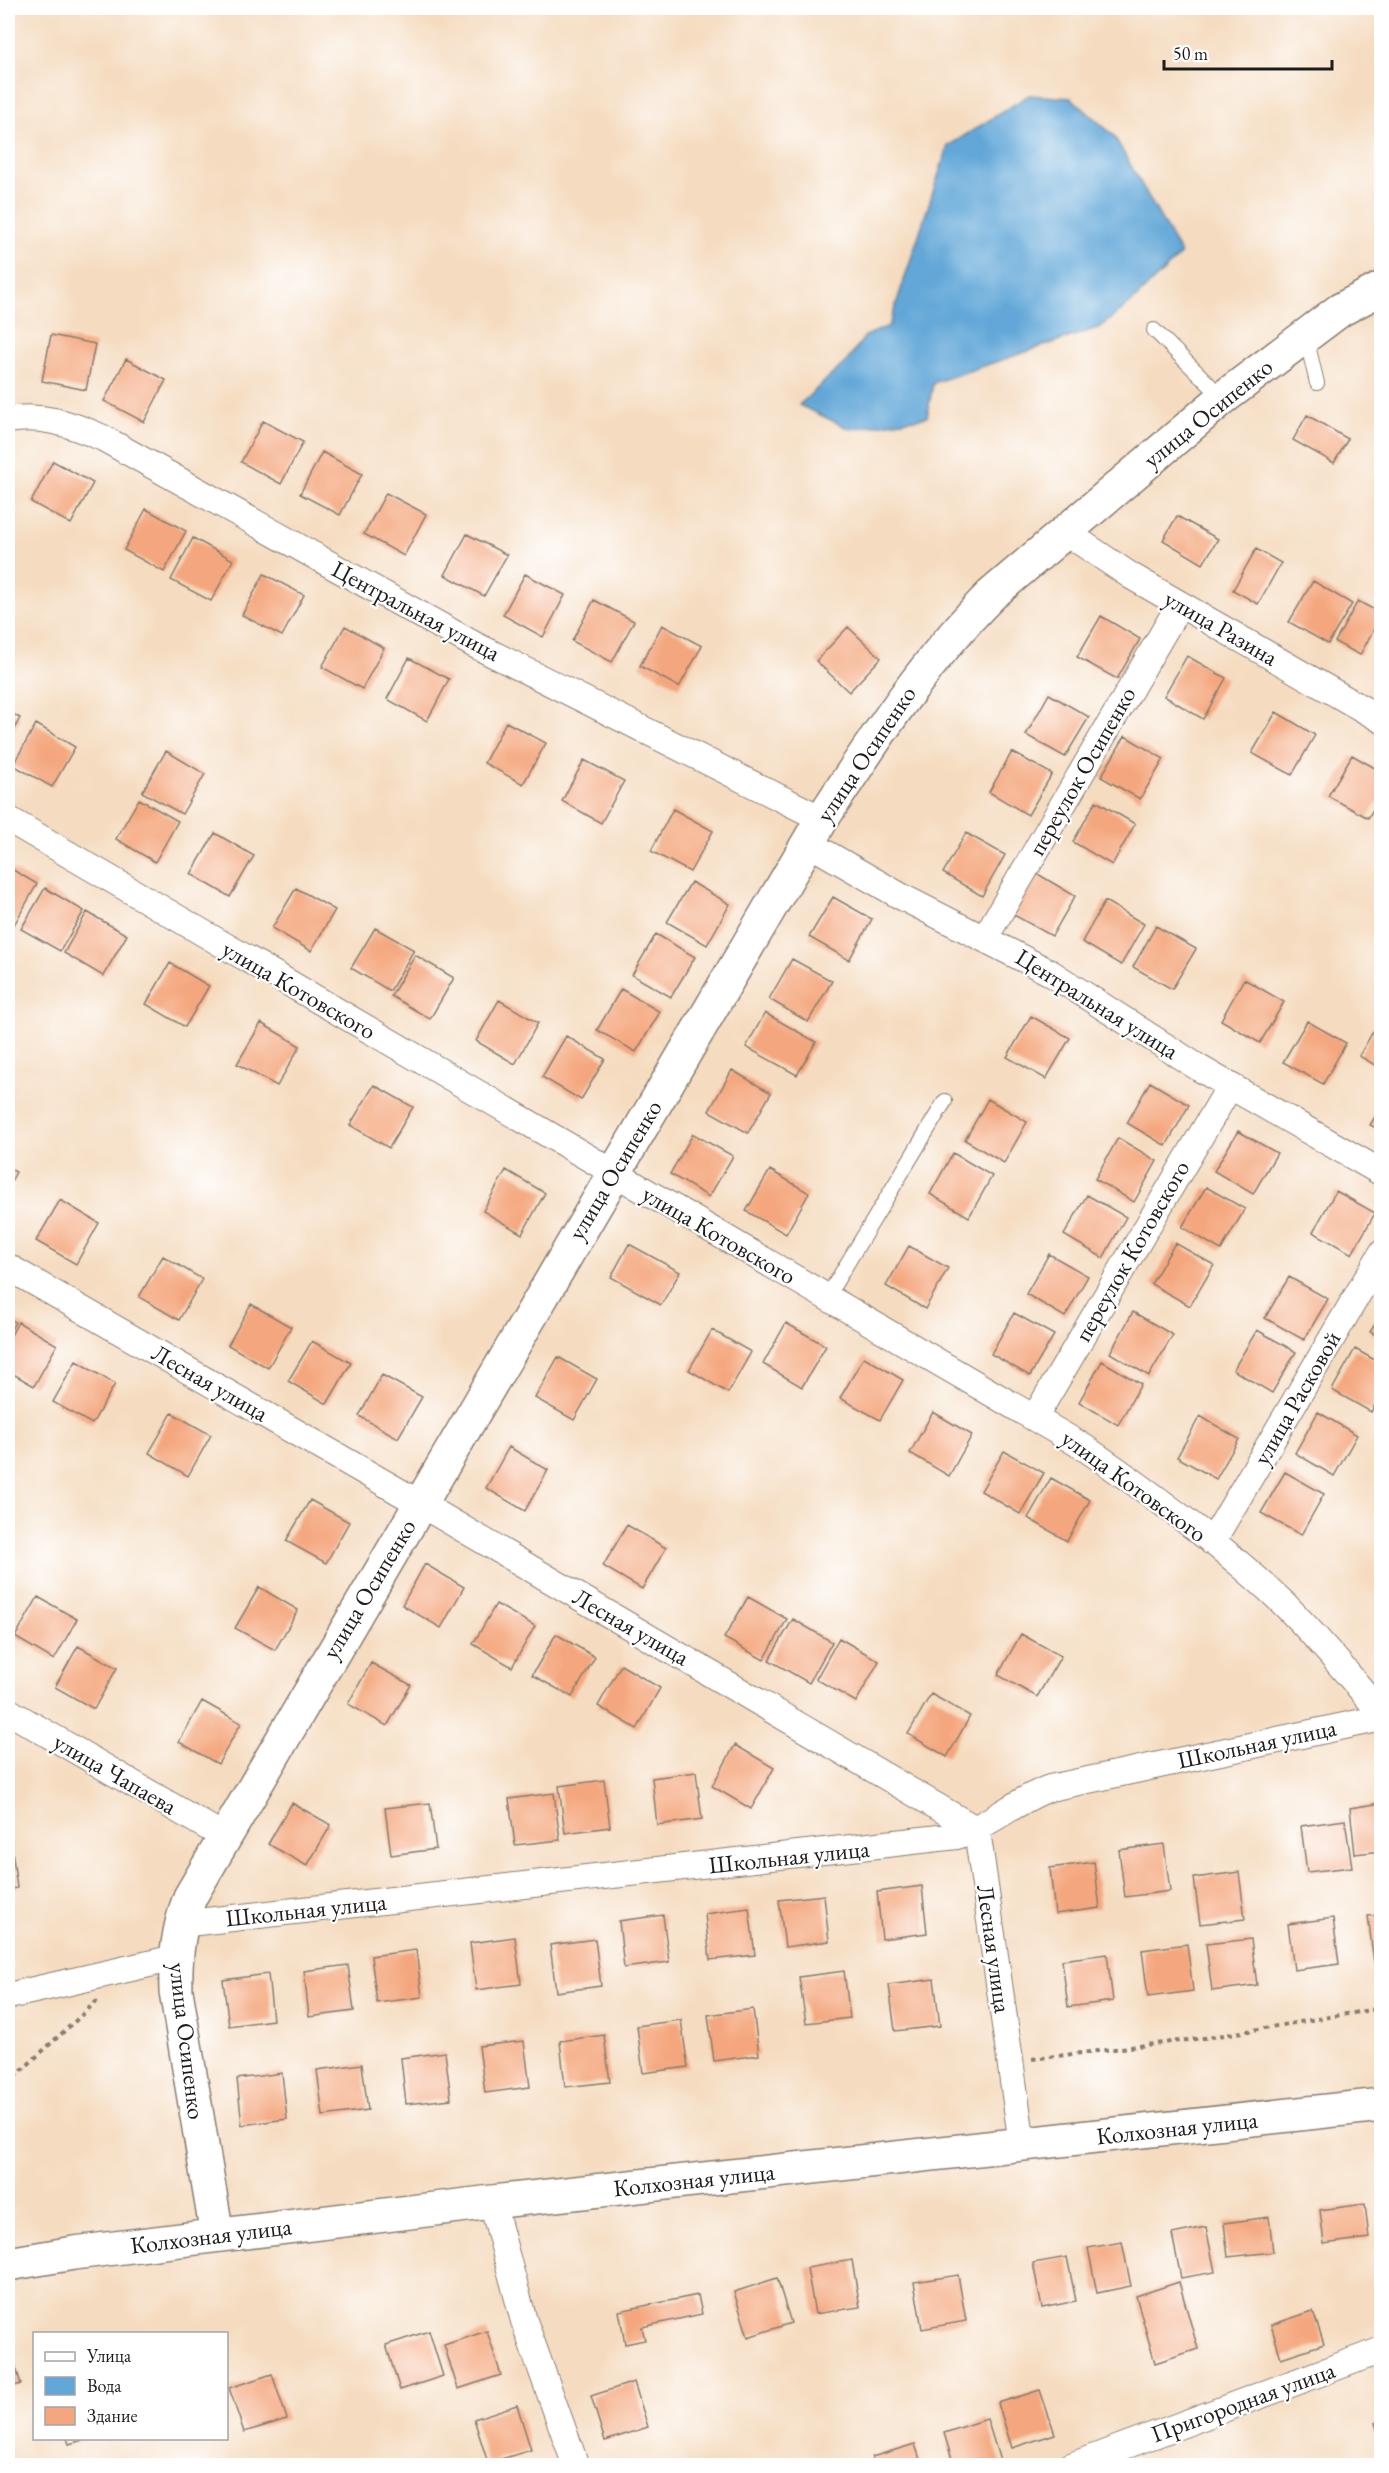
<svg xmlns="http://www.w3.org/2000/svg" width="1389" height="2473" viewBox="0 0 1389 2473" font-family="'EB Garamond',serif">
<rect width="100%" height="100%" fill="#fff"/>
<filter id="ink" filterUnits="userSpaceOnUse"><feTurbulence type="fractalNoise" baseFrequency=".0167" numOctaves="2"/><feDisplacementMap in="SourceGraphic" scale="12" xChannelSelector="R" yChannelSelector="G"/><feConvolveMatrix kernelMatrix="1 2 1 2 8 2 1 2 1" color-interpolation-filters="sRGB"/></filter>
<filter id="wash" filterUnits="userSpaceOnUse"><feTurbulence type="fractalNoise" baseFrequency=".008" numOctaves="4" result="noise"/><feDisplacementMap in="SourceGraphic" scale="24" xChannelSelector="R" yChannelSelector="G"/><feGaussianBlur stdDeviation="1.35" result="paint"/><feColorMatrix in="noise" values="0 0 0 0 0 0 0 0 0 0 0 0 0 0 0 0 0 1.4 0 .05"/><feComposite in="paint" operator="in"/></filter>
<g filter="url(#wash)">
<rect width="100%" height="100%" fill="#f5dcc0"/>
<!-- water -->
<path fill="#62a7d8" stroke="#3f627a" stroke-width="1.5" d="M1029,95L1071,98L1114,136L1181,254L1132,302L1100,327L933,383L927,417L850,429L799,405L848,360L865,336L889,326L948,146Z"/>
<g id="blocks">
<!-- building -->
<path fill="#f4a77e" d="M51,335L95,344L86,390L42,381Z
M126,359L166,380L144,422L104,401Z
M1307,415L1348,439L1334,463L1293,440Z
M263,421L303,442L281,484L241,462Z
M322,452L362,474L340,515L300,494Z
M53,461L93,483L71,524L31,502Z
M386,493L426,514L404,556L364,534Z
M146,509L186,531L164,572L124,550Z
M1177,516L1218,539L1203,564L1163,540Z
M467,534L507,555L484,596L445,575Z
M193,538L233,560L211,601L171,580Z
M1256,549L1281,563L1258,604L1233,590Z
M264,574L304,595L282,636L242,615Z
M525,574L565,595L543,637L503,615Z
M1313,581L1352,604L1328,644L1289,622Z
M594,600L634,621L612,662L572,641Z
M1358,601L1382,614L1360,655L1335,642Z
M1101,616L1140,639L1117,679L1077,657Z
M662,625L702,646L679,687L640,666Z
M345,626L384,648L362,689L322,667Z
M848,627L881,658L849,692L816,661Z
M1187,656L1226,678L1203,719L1164,696Z
M409,658L449,679L427,721L387,699Z
M1049,694L1089,717L1065,757L1026,735Z
M8,711L20,718L8,740Z
M1276,712L1315,735L1292,775L1252,753Z
M506,722L546,743L523,784L484,763Z
M36,724L75,747L52,787L13,765Z
M1125,736L1164,759L1140,799L1101,777Z
M166,751L205,774L182,814L142,792Z
M1012,752L1052,774L1028,815L989,792Z
M1352,755L1382,772V795L1368,818L1328,796Z
M584,760L624,781L601,823L562,801Z
M139,799L178,821L155,862L116,839Z
M1096,801L1135,824L1112,865L1073,842Z
M673,809L713,831L690,872L651,851Z
M215,833L254,856L230,897L191,874Z
M966,833L1005,855L982,896L943,873Z
M8,867L37,884L14,925L8,921Z
M1036,873L1075,896L1052,936L1012,914Z
M691,882L730,904L707,945L667,922Z
M45,888L84,911L60,951L21,929Z
M296,888L335,910L311,951L272,928Z
M833,897L872,919L849,960L809,937Z
M1105,901L1144,924L1121,965L1082,942Z
M87,912L127,935L103,976L64,953Z
M1156,926L1196,949L1172,989L1133,967Z
M375,928L414,950L390,991L351,968Z
M656,934L695,957L671,997L632,975Z
M415,955L454,978L430,1019L391,996Z
M792,959L832,981L808,1022L769,999Z
M170,963L209,986L185,1027L146,1004Z
M1244,979L1284,1002L1260,1043L1221,1020Z
M621,989L660,1012L636,1052L597,1030Z
M499,1000L538,1023L515,1064L476,1041Z
M765,1013L816,1042L797,1075L746,1047Z
M1031,1016L1070,1038L1046,1079L1007,1057Z
M1382,1016V1069L1359,1056Z
M1307,1021L1346,1043L1323,1084L1283,1062Z
M261,1023L300,1046L277,1086L237,1064Z
M566,1036L605,1059L581,1100L542,1077Z
M732,1070L771,1093L748,1133L709,1111Z
M1150,1082L1189,1105L1166,1146L1127,1123Z
M374,1085L413,1107L389,1148L350,1125Z
M988,1099L1027,1122L1004,1163L965,1140Z
M1382,1105V1131L1370,1125Z
M1238,1131L1277,1153L1253,1194L1214,1171Z
M693,1134L733,1156L709,1197L670,1174Z
M1118,1138L1157,1161L1134,1202L1095,1179Z
M953,1153L992,1176L969,1217L930,1194Z
M8,1168L16,1172L8,1187Z
M506,1170L545,1193L522,1234L483,1211Z
M770,1170L809,1193L786,1234L746,1211Z
M1206,1187L1245,1209L1221,1250L1182,1227Z
M1336,1191L1375,1213L1352,1254L1313,1232Z
M1087,1195L1126,1217L1103,1258L1064,1235Z
M60,1200L99,1223L76,1264L36,1241Z
M1175,1243L1214,1265L1190,1306L1151,1284Z
M629,1244L680,1272L661,1305L611,1277Z
M909,1246L948,1268L925,1309L886,1286Z
M1049,1254L1088,1276L1065,1317L1026,1294Z
M163,1256L202,1279L179,1320L139,1297Z
M1289,1277L1328,1299L1304,1340L1265,1318Z
M251,1304L291,1327L268,1368L228,1345Z
M1133,1312L1173,1335L1149,1376L1110,1353Z
M1014,1313L1054,1335L1030,1376L991,1354Z
M1382,1313V1338L1370,1332Z
M8,1318L15,1322L8,1335Z
M18,1322L57,1345L34,1386L8,1371V1341Z
M786,1323L826,1346L802,1387L763,1364Z
M712,1330L751,1352L728,1393L689,1370Z
M1257,1330L1296,1352L1272,1393L1233,1370Z
M312,1341L351,1363L327,1404L288,1381Z
M1355,1349L1382,1364V1394L1371,1412L1332,1390Z
M558,1357L597,1379L574,1420L535,1398Z
M864,1357L903,1380L880,1420L840,1398Z
M76,1361L115,1384L92,1424L53,1402Z
M1102,1361L1141,1384L1118,1425L1079,1402Z
M382,1375L422,1397L398,1438L359,1416Z
M933,1412L972,1435L949,1476L910,1453Z
M1318,1412L1357,1435L1334,1476L1295,1453Z
M172,1413L211,1435L188,1476L149,1453Z
M1200,1416L1239,1439L1216,1479L1177,1457Z
M509,1447L548,1470L525,1511L486,1488Z
M1004,1451L1044,1473L1020,1514L981,1491Z
M1285,1472L1324,1494L1301,1535L1261,1513Z
M1051,1478L1090,1500L1067,1541L1028,1518Z
M310,1500L349,1522L326,1563L286,1541Z
M627,1525L666,1548L642,1589L603,1566Z
M425,1564L464,1587L441,1628L402,1605Z
M259,1587L298,1610L275,1650L235,1628Z
M38,1597L77,1619L54,1660L15,1637Z
M748,1597L787,1619L764,1660L724,1638Z
M496,1604L535,1626L512,1667L473,1644Z
M793,1619L832,1642L809,1683L769,1660Z
M556,1634L595,1657L572,1697L532,1675Z
M1021,1634L1061,1656L1037,1697L998,1675Z
M839,1638L879,1661L856,1702L816,1679Z
M78,1646L117,1668L94,1709L55,1687Z
M371,1663L411,1685L387,1726L348,1704Z
M621,1665L660,1688L637,1729L598,1706Z
M931,1694L970,1716L947,1757L908,1734Z
M202,1701L241,1723L218,1764L179,1742Z
M735,1745L774,1768L751,1809L712,1786Z
M696,1772L702,1819L657,1825L652,1778Z
M604,1780L610,1827L565,1833L559,1786Z
M554,1793L560,1840L515,1845L509,1799Z
M292,1803L331,1825L307,1866L268,1844Z
M430,1803L436,1849L391,1855L385,1808Z
M1382,1803V1851L1355,1854L1350,1808Z
M1345,1820L1352,1867L1307,1872L1301,1826Z
M8,1842H11L17,1888L8,1890Z
M1164,1844L1170,1891L1125,1897L1119,1850Z
M1094,1862L1100,1908L1055,1914L1050,1868Z
M1239,1872L1245,1919L1200,1924L1194,1878Z
M922,1886L927,1933L882,1939L877,1892Z
M824,1895L829,1941L785,1947L779,1900Z
M749,1908L755,1955L710,1960L705,1914Z
M663,1915L669,1962L624,1968L619,1921Z
M1382,1915V1962L1374,1963L1368,1916Z
M1333,1918L1339,1964L1294,1970L1288,1924Z
M515,1937L521,1984L476,1990L470,1943Z
M595,1939L601,1986L556,1992L550,1945Z
M1251,1939L1257,1985L1212,1991L1206,1944Z
M1187,1944L1193,1991L1148,1997L1142,1950Z
M416,1950L422,1997L377,2003L371,1956Z
M1107,1954L1113,2001L1068,2007L1062,1960Z
M348,1965L354,2011L309,2017L304,1971Z
M844,1971L850,2018L806,2023L799,1977Z
M268,1974L273,2020L229,2026L223,1980Z
M934,1979L940,2026L895,2031L889,1985Z
M753,2009L759,2055L714,2061L708,2015Z
M681,2020L688,2067L643,2073L637,2026Z
M604,2035L610,2082L565,2087L560,2041Z
M524,2041L530,2087L485,2093L479,2046Z
M445,2052L451,2099L406,2104L401,2058Z
M362,2064L368,2110L323,2116L317,2070Z
M282,2073L287,2119L242,2125L237,2079Z
M1365,2204L1369,2238L1324,2244L1320,2210Z
M1269,2217L1273,2252L1228,2257L1224,2223Z
M1206,2227L1215,2272L1181,2278L1172,2234Z
M1122,2242L1131,2286L1097,2293L1088,2248Z
M1067,2257L1076,2301L1042,2308L1033,2263Z
M852,2260L860,2307L815,2314L807,2268Z
M958,2275L966,2321L922,2329L914,2282Z
M777,2278L791,2323L748,2337L734,2292Z
M1179,2282L1198,2349L1155,2363L1136,2296Z
M698,2295L702,2314L642,2327L645,2340L625,2344L619,2311Z
M1313,2311L1324,2344L1281,2358L1271,2325Z
M429,2331L443,2376L400,2390L386,2345Z
M487,2331L501,2375L458,2389L444,2345Z
M13,2358L21,2384L8,2388V2359Z
M272,2374L287,2419L244,2432L229,2388Z
M634,2382L648,2427L605,2441L591,2396Z
M1040,2390L1055,2434L1012,2448L998,2403Z
M517,2405L531,2450L488,2463L474,2419Z
M987,2419L1001,2464L954,2466L944,2433Z
M1382,2421V2443H1381L1375,2423Z
M67,2438H86V2439L69,2444Z
M915,2444L922,2466H874L872,2457Z"/>
</g>
</g>
<g filter="url(#ink)">
<use href="#blocks" fill-opacity="0" stroke="#887c6e" stroke-width="1.5"/>
<g fill="none" stroke-linecap="round" stroke-linejoin="round">
<!-- lane casing -->
<g stroke="#887c6e" stroke-width="16">
<path id="lane" d="M1154,330L1223,398
M1306,337L1317,383
M827,1297L945,1101"/>
</g>
<!-- street casing -->
<g stroke="#887c6e" stroke-width="28">
<path id="street" d="M8,420C43,414 71,424 103,438L473,644L822,819
M1064,531L1131,576L1382,720
M8,819L1082,1446C1151,1493 1221,1544 1281,1601C1317,1636 1349,1676 1382,1714
M808,843L902,897L1049,972L1199,1068L1382,1173
M985,938L1180,604
M8,1267L419,1503L977,1830L1022,2144
M1035,1417L1230,1086
M1212,1542L1382,1253
M8,1711L223,1836
M180,1924L957,1836C991,1825 1016,1800 1050,1788L1382,1718
M8,1996L175,1958
M492,2202L524,2321L576,2466
M1071,2466L1382,2350"/>
</g>
<!-- secondary casing -->
<g stroke="#887c6e" stroke-width="36">
<path id="secondary" d="M217,2235L176,1991C175,1957 178,1929 190,1897L822,819C874,740 924,662 991,595L1223,398L1340,310L1382,288
M8,2264L74,2253L492,2202L1382,2105"/>
</g>
<!-- path -->
<path stroke="#887c6e" stroke-width="4" stroke-dasharray="4.5 4.5" stroke-linecap="butt" d="M1032,2059L1212,2037L1382,2008
M8,2083L98,2000"/>
<!-- lane -->
<use href="#lane" stroke="#fff" stroke-width="14"/>
<!-- street -->
<use href="#street" stroke="#fff" stroke-width="26"/>
<!-- secondary -->
<use href="#secondary" stroke="#fff" stroke-width="33"/>
</g>
</g>
<g text-anchor="middle" stroke-width="4.5" stroke-linejoin="round" paint-order="stroke">
<!-- street labels -->
<g font-size="24" fill="#1c1c1c" stroke="#fff">
<text transform="translate(1208 413) rotate(-39)" y="8">улица Осипенко</text>
<text transform="translate(416 611) rotate(28)" y="8">Центральная улица</text>
<text transform="translate(1221 628) rotate(30)" y="8">улица Разина</text>
<text transform="translate(866 754) rotate(-56)" y="8">улица Осипенко</text>
<text transform="translate(1082 771) rotate(-60)" y="8">переулок Осипенко</text>
<text transform="translate(299 990) rotate(30)" y="8">улица Котовского</text>
<text transform="translate(1097 1004) rotate(32)" y="8">Центральная улица</text>
<text transform="translate(615 1170) rotate(-59)" y="8">улица Осипенко</text>
<text transform="translate(719 1235) rotate(30)" y="8">улица Котовского</text>
<text transform="translate(1132 1251) rotate(-60)" y="8">переулок Котовского</text>
<text transform="translate(210 1383) rotate(30)" y="8">Лесная улица</text>
<text transform="translate(1297 1398) rotate(-60)" y="8">улица Расковой</text>
<text transform="translate(1134 1486) rotate(36)" y="8">улица Котовского</text>
<text transform="translate(369 1589) rotate(-59)" y="8">улица Осипенко</text>
<text transform="translate(631 1627) rotate(30)" y="8">Лесная улица</text>
<text transform="translate(1257 1744) rotate(-12)" y="8">Школьная улица</text>
<text transform="translate(115 1774) rotate(30)" y="8">улица Чапаева</text>
<text transform="translate(789 1857) rotate(-6)" y="8">Школьная улица</text>
<text transform="translate(306 1910) rotate(-6)" y="8">Школьная улица</text>
<text transform="translate(994 1949) rotate(82)" y="8">Лесная улица</text>
<text transform="translate(187 2041) rotate(83)" y="8">улица Осипенко</text>
<text transform="translate(1177 2128) rotate(-6)" y="8">Колхозная улица</text>
<text transform="translate(694 2180) rotate(-6)" y="8">Колхозная улица</text>
<text transform="translate(211 2236) rotate(-7)" y="8">Колхозная улица</text>
<text transform="translate(1243 2402) rotate(-20)" y="8">Пригородная улица</text>
</g>
</g>
<!-- margin -->
<rect width="1389" height="2473" fill="none" stroke="#fff" stroke-width="30"/>
<!-- legend -->
<rect x="33" y="2332" width="195" height="108" fill="#ffffff" stroke="#a4a4a4" stroke-width="1.5"/>
<rect x="45" y="2352" width="30" height="9" fill="#ffffff" stroke="#a4a4a4" stroke-width="1.5"/>
<text x="87" y="2362" font-size="18" fill="#1c1c1c">Улица</text>
<rect x="45" y="2377" width="30" height="18" fill="#62a7d8" stroke="#a4a4a4" stroke-width="1.5"/>
<text x="87" y="2392" font-size="18" fill="#1c1c1c">Вода</text>
<rect x="45" y="2407" width="30" height="18" fill="#f4a77e" stroke="#a4a4a4" stroke-width="1.5"/>
<text x="87" y="2422" font-size="18" fill="#1c1c1c">Здание</text>
<!-- scale -->
<path d="M1164 60v9h168v-9" fill="none" stroke="#1c1c1c" stroke-width="3"/>
<text x="1173" y="60" font-size="18" fill="#1c1c1c" stroke="#ffffff" stroke-width="4.5" paint-order="stroke">50 m</text>
</svg>
